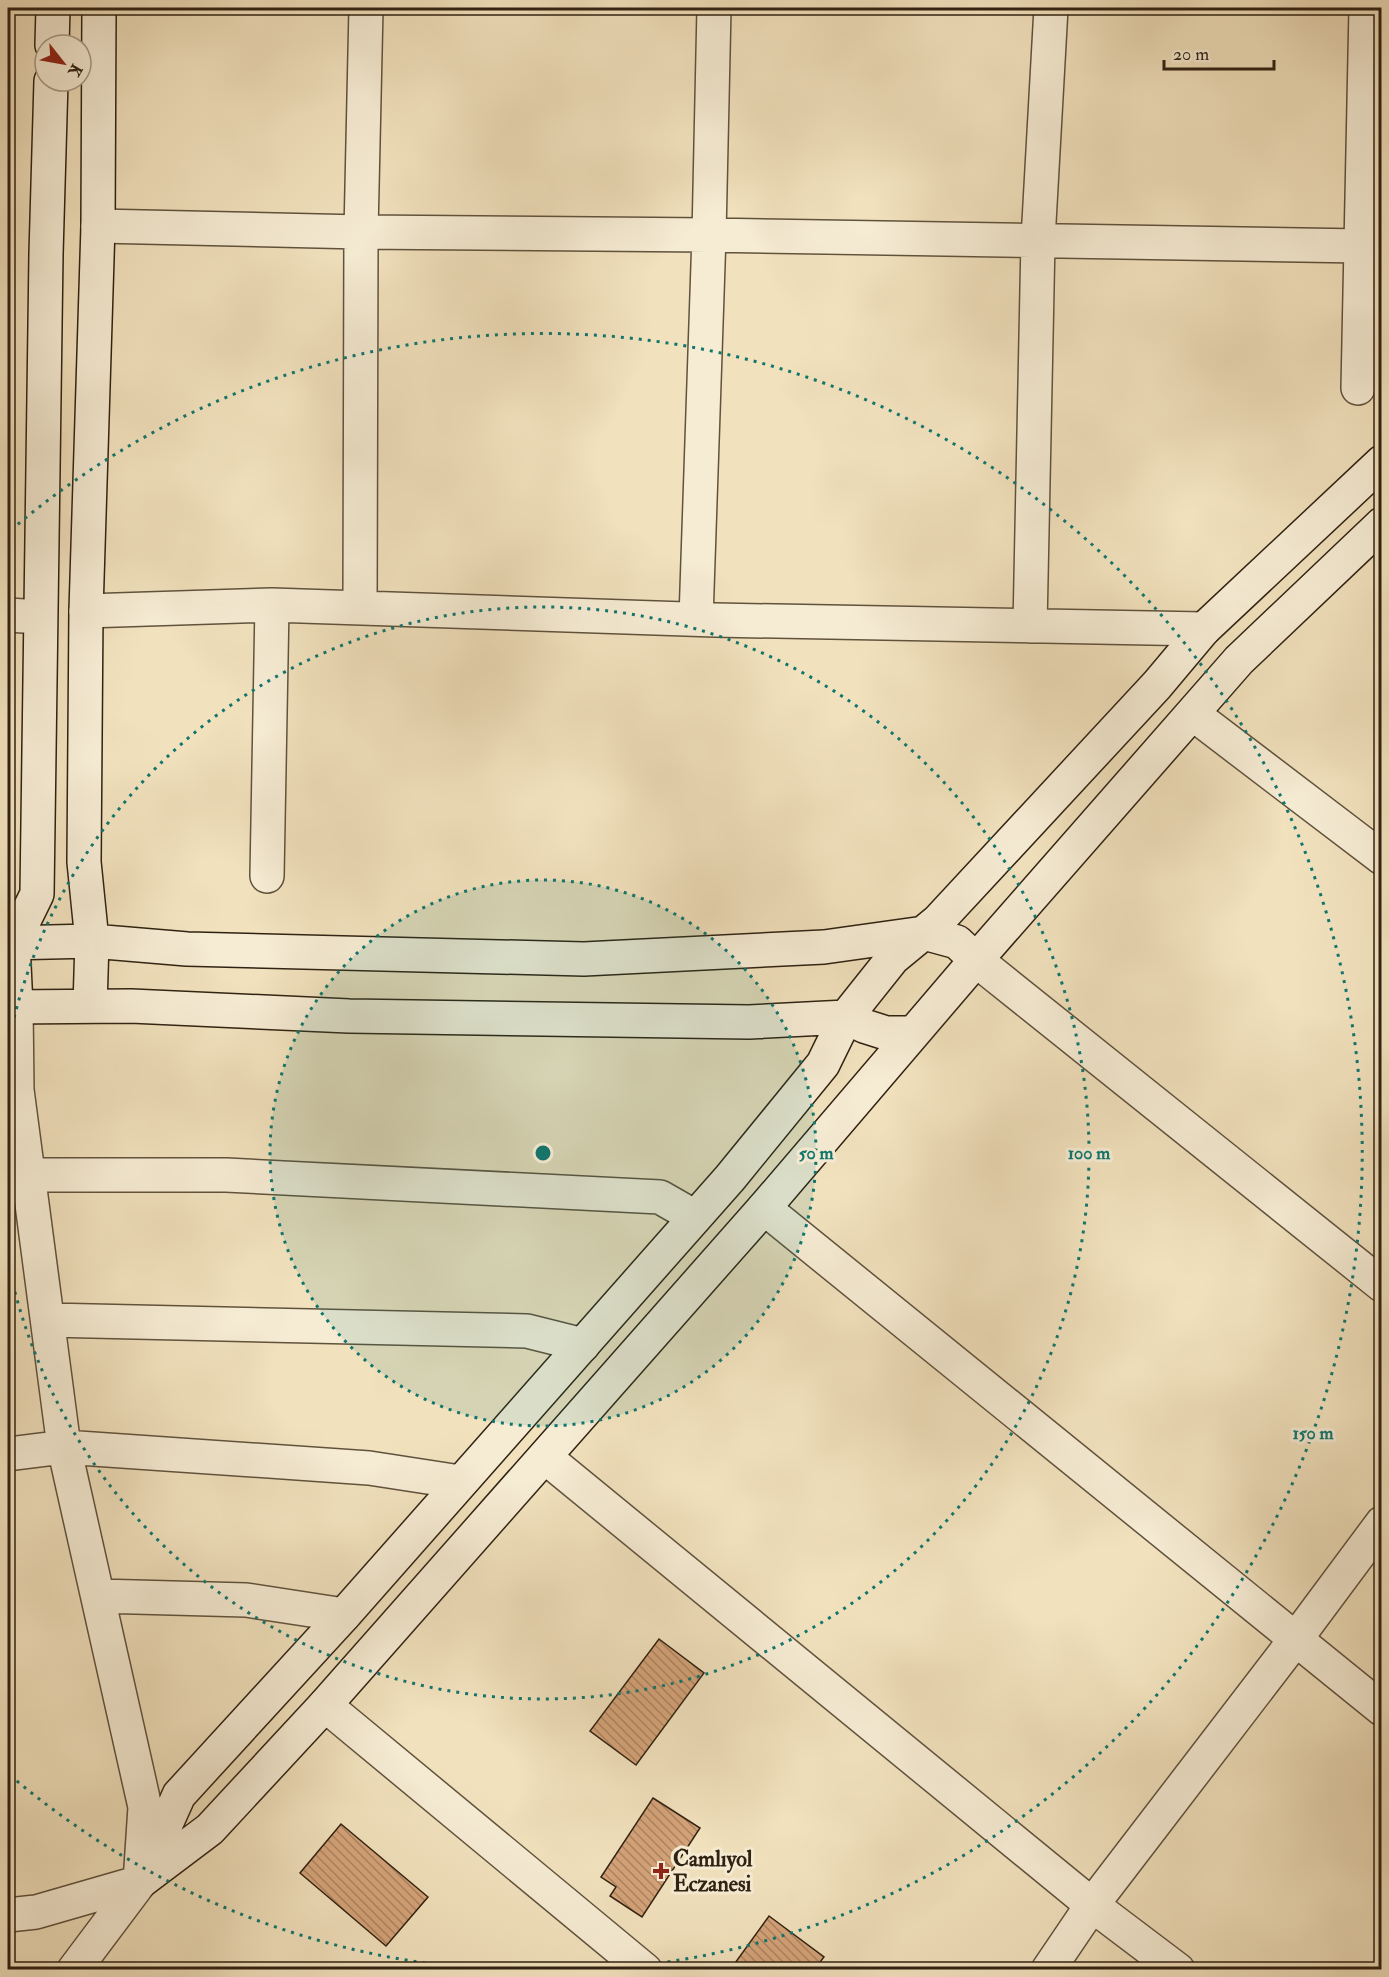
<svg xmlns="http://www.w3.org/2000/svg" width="1389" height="1977" viewBox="0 0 1389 1977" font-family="'IM FELL Double Pica',serif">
<defs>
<pattern id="building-back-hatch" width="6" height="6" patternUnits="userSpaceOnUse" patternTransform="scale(1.5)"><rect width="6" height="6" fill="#d5a379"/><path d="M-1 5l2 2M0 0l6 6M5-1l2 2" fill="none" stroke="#ad8462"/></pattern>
</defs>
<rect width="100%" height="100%" fill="#f1e1bd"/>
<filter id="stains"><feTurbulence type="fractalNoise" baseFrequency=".00333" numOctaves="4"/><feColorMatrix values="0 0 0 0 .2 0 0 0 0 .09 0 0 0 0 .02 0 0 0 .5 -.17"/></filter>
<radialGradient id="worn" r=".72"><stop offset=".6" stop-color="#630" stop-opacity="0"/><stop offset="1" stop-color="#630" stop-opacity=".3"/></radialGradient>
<!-- building -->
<path fill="url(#building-back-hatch)" stroke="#302212" stroke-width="1.5" d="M659,1639L704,1673L636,1765L590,1731Z
M653,1798L700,1828L642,1917L610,1896L616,1887L601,1877Z
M341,1824L428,1897L386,1946L300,1873Z
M769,1916L824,1957L814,1970H730Z"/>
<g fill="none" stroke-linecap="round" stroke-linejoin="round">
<!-- street casing -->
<g stroke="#60523d" stroke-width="36">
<path id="street" d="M98,226L361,232L709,235L1362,246
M1358,388L1366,8
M360,607L361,232L366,8
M86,611L272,605L715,620L1204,629
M8,615L40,617
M696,619L709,235L714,8
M1030,626L1038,240L1051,8
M1193,714L1382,858
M267,876L272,605
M976,960L1382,1285
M16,1007L17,1090L64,1447L145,1807L140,1882L74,1970
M28,1175H226L660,1197L695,1217
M764,1208L1382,1709
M48,1320L527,1331L583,1345
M8,1454L64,1447L369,1468L460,1482
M545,1457L1092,1905L1178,1970
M98,1596L246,1600L344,1615
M325,1705L645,1970
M8,1915L36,1912L140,1882
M1048,1970L1092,1905L1295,1640L1382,1523"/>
</g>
<!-- secondary casing -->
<g stroke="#302212" stroke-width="36">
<path id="secondary" d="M52,45L53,8
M8,943L92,941L187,949L584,959L824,947L924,933L957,942L976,960
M90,1006L92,941L84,862L86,611L98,226L99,8
M8,1007L131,1006L349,1016L749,1022L846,1017L864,1026L886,1033H913
M16,1007L13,943L37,894L46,254L51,81
M141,1881L210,1829L325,1705L764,1208L976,960L1239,660L1382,524
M140,1882L179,1795L344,1615L730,1178L823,1064L846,1017L893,958L938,921L1157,685L1204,629L1382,462"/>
</g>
<!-- street -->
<use href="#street" stroke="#f6ecd4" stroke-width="33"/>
<!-- secondary -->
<use href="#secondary" stroke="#f6ecd4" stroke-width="33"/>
</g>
<!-- distance rings -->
<circle cx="543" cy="1153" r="273" fill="#0f766e" fill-opacity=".12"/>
<g fill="none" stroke="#0f766e" stroke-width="3" stroke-dasharray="3 6">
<circle cx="543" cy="1153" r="273"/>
<path d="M8 1044A546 546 0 1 1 8 1262"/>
<path d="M479 1969A819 819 0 0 1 11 1776M11 530A819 819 0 1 1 607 1969"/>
</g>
<!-- markers -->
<path fill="#8f2418" stroke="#f6ecd4" stroke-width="2" d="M658 1862h6v6h6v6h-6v6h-6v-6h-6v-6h6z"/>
<g text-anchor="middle" stroke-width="6" stroke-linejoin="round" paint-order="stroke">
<!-- poi labels -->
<g font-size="22" font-weight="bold" fill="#302212" stroke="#f6ecd4" text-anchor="start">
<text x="673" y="1866">Camlıyol<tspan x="673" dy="25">Eczanesi</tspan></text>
</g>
</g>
<circle cx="543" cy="1153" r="9" fill="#0f766e" stroke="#f6ecd4" stroke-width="3"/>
<g font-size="18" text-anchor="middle" font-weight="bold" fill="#0f766e" stroke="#f6ecd4" stroke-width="6" stroke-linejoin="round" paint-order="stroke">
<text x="816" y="1159">50 m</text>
<text x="1089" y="1159">100 m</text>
<text x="1313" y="1439">150 m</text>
</g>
<!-- margin -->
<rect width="1389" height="1977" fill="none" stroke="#f1e1bd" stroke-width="30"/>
<rect x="9" y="9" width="1371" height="1959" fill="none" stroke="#302212" stroke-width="3"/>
<rect x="15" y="15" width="1359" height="1947" fill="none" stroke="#302212" stroke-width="1.5"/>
<!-- north arrow -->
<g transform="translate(63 63) rotate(121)"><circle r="28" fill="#f6ecd4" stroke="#a79b86" stroke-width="1.5"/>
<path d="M0-4.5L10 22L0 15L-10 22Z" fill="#8f2418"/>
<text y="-9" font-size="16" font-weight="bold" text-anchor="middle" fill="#302212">K</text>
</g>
<!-- scale -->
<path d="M1164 60v9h110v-9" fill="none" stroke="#302212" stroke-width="3"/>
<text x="1173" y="60" font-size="18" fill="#302212" stroke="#f6ecd4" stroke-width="4.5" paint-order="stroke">20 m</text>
<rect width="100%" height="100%" filter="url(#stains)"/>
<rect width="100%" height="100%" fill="url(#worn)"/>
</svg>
